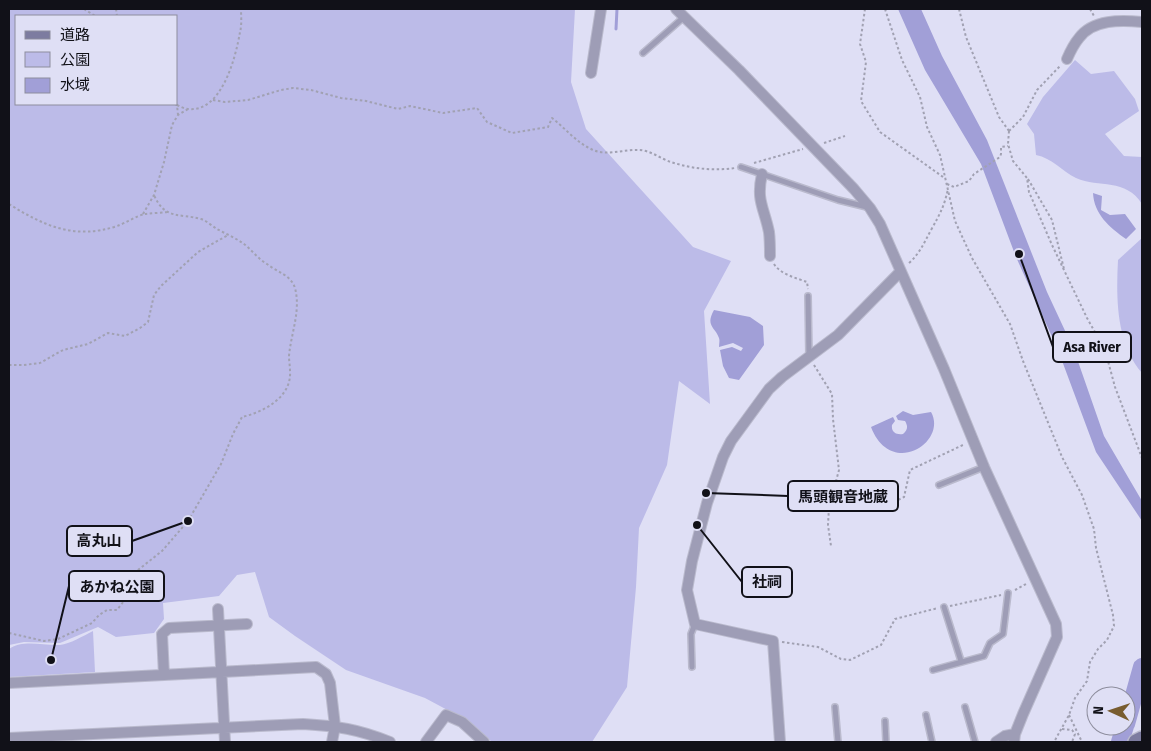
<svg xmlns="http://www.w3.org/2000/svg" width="1151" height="751" viewBox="0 0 1151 751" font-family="'Fira Sans Condensed','Noto Sans JP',sans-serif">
<rect width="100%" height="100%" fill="#dfdff5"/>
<!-- green -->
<path fill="#bcbbe8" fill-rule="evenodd" d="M9,9H575L571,82L586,129L693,247L731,261L704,311L710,404L679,381L667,465L639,528L636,587L627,687L592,742H492L468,721L425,698L346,670L295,636L269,617L255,572L237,575L219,596L163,603L164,619L154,633L116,637L98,627L60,643L24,642L9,645ZM16,16H176V104H16Z
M1075,60L1091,74L1114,71L1135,99L1139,111L1105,134L1124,156L1142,157V204C1126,178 1099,188 1076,178C1062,171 1052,158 1036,155L1034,134L1027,124L1043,97Z
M1142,238V373C1116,343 1116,298 1118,260Z
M93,631L95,672L9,677V649C24,639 43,646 60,645C70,644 83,636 93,631Z"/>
<!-- water -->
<path fill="#a19fd7" d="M898,9H921L942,56L987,140L1047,292L1074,350L1104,436L1142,501V521L1096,452L1058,350L1016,257L981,164L925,70Z
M1093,193L1102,196L1101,210L1110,215L1125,214L1136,229L1126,239C1109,227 1094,214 1093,193Z
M714,310L750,317L763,326L764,345L739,380L729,378L723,366L720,350L732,347L741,351L743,348L733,343L719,347C719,344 720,341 719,338C715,327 705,326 714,310Z
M903,411L913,415L931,412C948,442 891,479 871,427L893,417L895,421L892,425C891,432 896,435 903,434C908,430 908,426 905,421L898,420L896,416Z"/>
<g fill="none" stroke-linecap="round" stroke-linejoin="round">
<!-- stream -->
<path stroke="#a19fd7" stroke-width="3" d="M616,29L617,9
M1138,685L1142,689"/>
<!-- river -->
<path stroke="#a19fd7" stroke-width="18" d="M1126,724L1142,667
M1120,742L1125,726"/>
<!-- lane casing -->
<g stroke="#babacd" stroke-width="8">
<path id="lane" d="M643,53L684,17
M741,167L838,200L867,207
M808,296L809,357
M939,485L984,467
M944,607L961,661
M692,667L691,634L695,624
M933,670L984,656L990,643L1003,634L1008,593
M835,707L838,742
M965,707L975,742
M926,715L932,742
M885,721L886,742"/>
</g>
<!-- street casing -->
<g stroke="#babacd" stroke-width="12">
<path id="street" d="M676,9L739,70L854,189L870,208L880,224L944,369L984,467L1056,624L1057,637L1023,714L1015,734L1014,742
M1067,59C1070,52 1074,44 1079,38C1093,19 1121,20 1142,22
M591,73L601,9
M762,174C756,201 764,207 769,232C770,240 770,248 770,256
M218,609L225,742
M164,675L162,634L169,628L247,624
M9,683L316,667L326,674L330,683L335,726L332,742
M9,738L303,724C337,726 358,729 390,742
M426,742L446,715L462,722L484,742
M780,742L773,641L695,624L687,590L692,561L707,503L723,457L731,441L769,389L782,377L838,335L900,272
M996,742L1005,736L1015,734"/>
</g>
<!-- secondary casing -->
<g stroke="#babacd" stroke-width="18">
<path id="secondary" d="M1136,742L1142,739"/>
</g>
<!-- path -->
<path stroke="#a1a1b2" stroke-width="2" stroke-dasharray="2.5 2.5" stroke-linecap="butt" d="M84,9L95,16
M116,9L117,16
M865,9L860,44L866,62L861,101L880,132L943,177
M885,9L902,60L920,97L927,127L940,155L955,221L972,258L1010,324L1023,361L1062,457L1082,495L1094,529L1096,548L1113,615L1114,626L1107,640L1098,649L1090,662L1087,681L1075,698L1069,715L1054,742
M959,9L966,37L999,117L1009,131
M1090,9L1094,16
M213,100L225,102L248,100L281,90L293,88L311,90L341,98L366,101L398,109L410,106L443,113L477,108L487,122L512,133L548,127L552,118C565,128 576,142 591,149C606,157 623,149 639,150C650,150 661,159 671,162C692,169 714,171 735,168
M175,104L177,105L178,115
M177,105C181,107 185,109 188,109C222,113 236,56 240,32C242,25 241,16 241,9
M1009,131L1008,144L1013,161L1027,178L1029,192L1052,245L1087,318L1105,350L1115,387L1142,458
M1009,131L1023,117L1037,90L1061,65
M824,143L845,136
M754,163L803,149
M1028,179L1052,220L1064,269
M947,184L954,187L969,181L974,174L1000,157L1001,154V147L1008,146
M9,204C44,226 75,240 117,226C126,223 138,215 145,214C152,213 161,213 168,212
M143,214L154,195L164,162L172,125L178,115L188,109
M909,263C920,253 924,243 931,230C940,214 944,207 948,189
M774,264C780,274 796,278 807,282L808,289
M9,365H24L40,363L63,350L88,344L108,333L125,336L140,328L148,322L154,295L161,286L198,252L228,235
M814,365L832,394L833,419L839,470L829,507L828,525L831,546
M829,507L894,502L904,497L910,470L965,444
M1015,590L1026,584
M950,606L1001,595
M9,633L44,641L58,639L92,623L99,615L107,610H117L124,601V588L133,574L162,551L188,521L221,464L233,434L242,417C264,412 292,397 290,371C290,366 289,361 289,356C291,333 301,311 295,288C291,275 277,272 267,264C258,259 252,250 244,244C236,238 226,234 217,229C212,226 207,221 201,219C179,213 165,220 154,195
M782,642L818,647L841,659L850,660L881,645L895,619L938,608
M1069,715L1082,742
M1062,729L1072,730L1075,734L1072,742"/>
<!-- lane -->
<use href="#lane" stroke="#9e9db6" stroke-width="5"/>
<!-- street -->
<use href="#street" stroke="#9e9db6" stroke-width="10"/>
<!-- secondary -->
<use href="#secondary" stroke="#7d7ca0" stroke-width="15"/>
</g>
<!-- callouts -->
<path fill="none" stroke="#111118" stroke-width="2" d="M1019 254L1053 347M706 493L788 496M188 521L132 541M697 525L742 582M51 660L69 586"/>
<g fill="#111118" stroke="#dfdff5" stroke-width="2">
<circle cx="1019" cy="254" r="5"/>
<circle cx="706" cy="493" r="5"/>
<circle cx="188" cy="521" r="5"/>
<circle cx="697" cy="525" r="5"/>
<circle cx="51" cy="660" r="5"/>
</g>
<g fill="#dfdff5" stroke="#111118" stroke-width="2">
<rect x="1053" y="332" width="78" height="30" rx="5"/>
<rect x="788" y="481" width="110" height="30" rx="5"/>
<rect x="67" y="526" width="65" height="30" rx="5"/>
<rect x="742" y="567" width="50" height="30" rx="5"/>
<rect x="69" y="571" width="95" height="30" rx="5"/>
</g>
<g font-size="15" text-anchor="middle" font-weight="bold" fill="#111118">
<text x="1092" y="352">Asa River</text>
<text x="843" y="502">馬頭観音地蔵</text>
<text x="99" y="546">高丸山</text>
<text x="767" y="587">社祠</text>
<text x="117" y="592">あかね公園</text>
</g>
<!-- border -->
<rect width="1151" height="751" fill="none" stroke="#111118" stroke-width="20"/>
<!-- legend -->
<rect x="15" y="15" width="162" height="90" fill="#dfdff5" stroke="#8d8d9d"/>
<rect x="25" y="31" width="25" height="8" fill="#7d7ca0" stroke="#8d8d9d"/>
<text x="60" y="40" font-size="15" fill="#111118">道路</text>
<rect x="25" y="52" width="25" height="15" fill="#bcbbe8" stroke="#8d8d9d"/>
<text x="60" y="65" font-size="15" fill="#111118">公園</text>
<rect x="25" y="78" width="25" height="15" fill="#a19fd7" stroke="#8d8d9d"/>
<text x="60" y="90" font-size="15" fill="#111118">水域</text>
<!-- north arrow -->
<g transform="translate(1111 711) rotate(273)"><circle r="24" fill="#dfdff5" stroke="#8d8d9d"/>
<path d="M0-4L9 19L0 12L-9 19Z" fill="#785c2f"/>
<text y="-8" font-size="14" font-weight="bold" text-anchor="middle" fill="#111118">N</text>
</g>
</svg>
